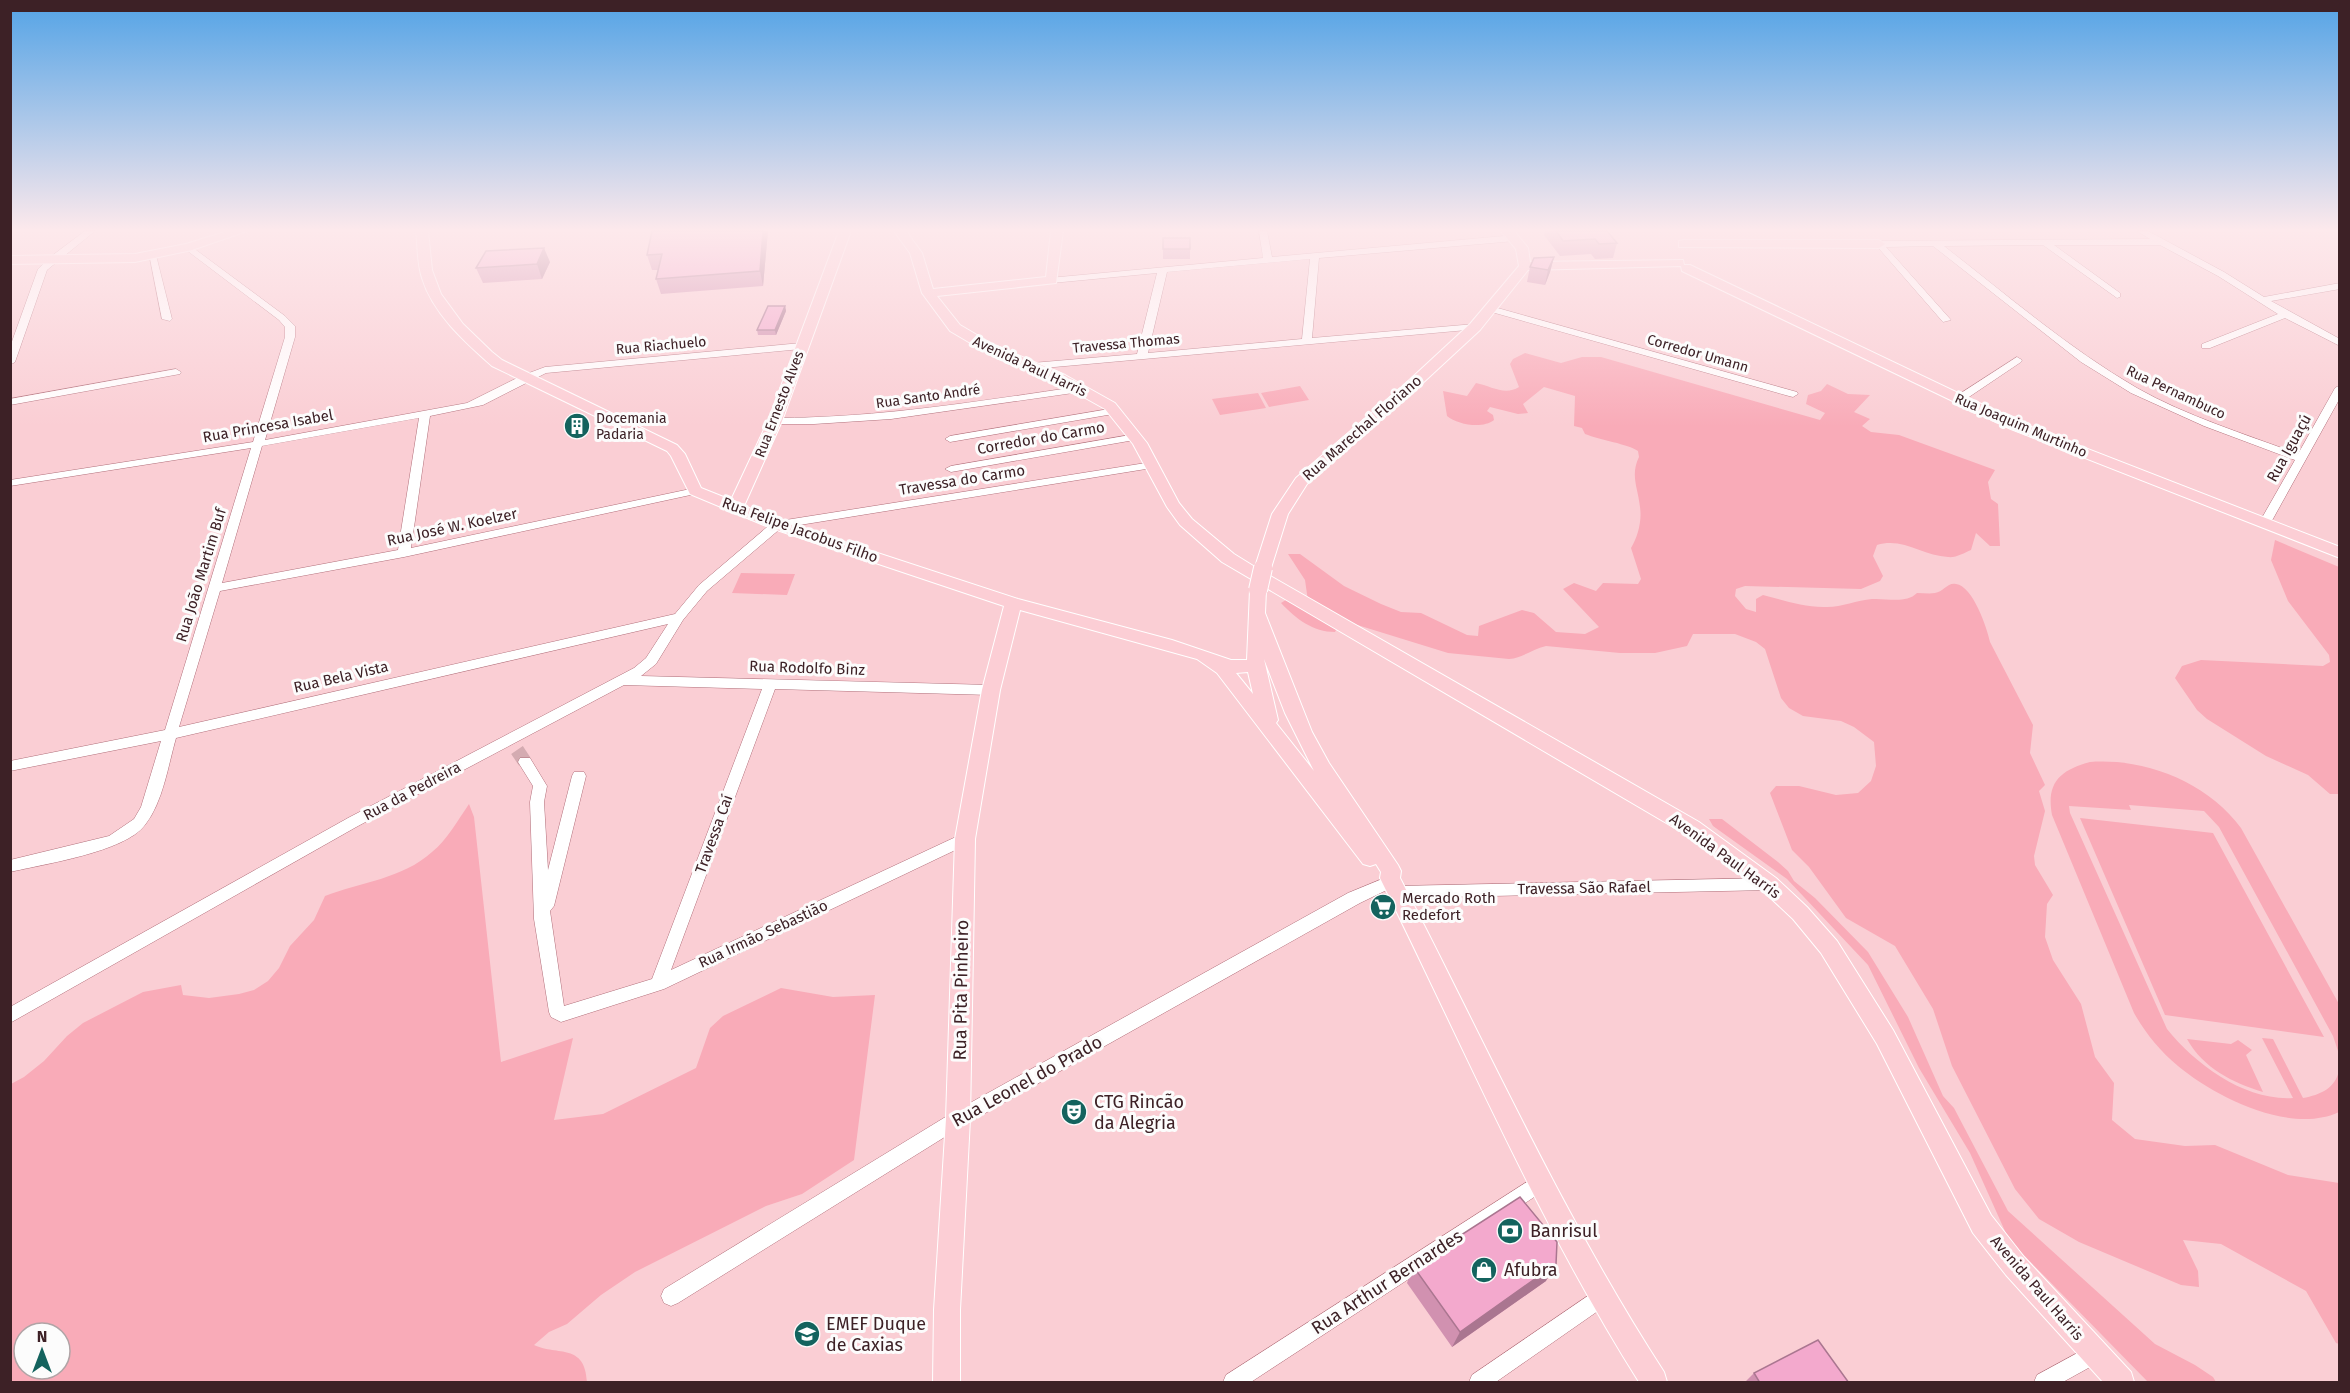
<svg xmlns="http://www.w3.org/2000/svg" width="2350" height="1393" viewBox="0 0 2350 1393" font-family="'Fira Sans',sans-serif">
<rect width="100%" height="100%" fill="#faced4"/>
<!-- green -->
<path fill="#f9abb8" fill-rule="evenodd" d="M1525,353L1561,363L1582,357H1601L1820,420L1825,413L1806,404L1808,395L1821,391L1827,384L1848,394L1870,395L1854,412L1870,419L1862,426L1871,432L1899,435L1995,470L1988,482L1991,499L1998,504L2000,546H1990L1976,533L1971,550C1964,553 1956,558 1948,557C1923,556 1903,537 1877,545L1873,556L1883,576L1880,581L1861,589L1745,586L1736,589L1735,596L1746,609L1756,612V599L1763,595C1783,600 1805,608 1827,607C1842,607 1857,600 1872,599C1887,598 1906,604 1917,593C1923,593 1930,594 1935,593C1943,592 1948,582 1956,584C1973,586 1987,628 1990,642L2033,725L2030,753L2045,785L2039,791L2045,811L2034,856L2035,865L2053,895L2047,904L2045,937L2053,960L2081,1004L2095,1057L2114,1083L2112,1120L2135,1139L2185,1146L2215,1145L2288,1175L2339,1183V1344L2336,1343L2306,1291L2221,1244L2183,1240L2198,1271L2199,1287L2181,1285L2079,1242L2039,1219L2015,1189L1952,1066L1933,1009L1895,946L1846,918L1809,867L1792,850L1770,793L1776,786H1799L1836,795L1858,793L1871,781L1876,766L1874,742L1854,727L1841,721L1803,716L1789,708L1781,698L1765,649L1756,642L1735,634H1693L1687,646L1655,653H1620L1546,646C1532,649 1523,658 1509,659L1448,653L1338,619L1339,624L1335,632C1313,632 1296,619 1281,603L1289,598L1308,601L1305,580L1288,554H1300L1344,586L1381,604L1401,612L1421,613L1467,635L1478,636L1479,626L1522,610L1534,613L1556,632L1585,634L1599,627L1563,589L1574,583L1596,591L1603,583L1638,584L1641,579L1631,548C1638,536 1642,521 1640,507C1638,488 1630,475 1639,457L1638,451C1628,444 1600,440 1585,434L1582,428L1574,426L1575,396L1544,387L1523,404L1528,413L1518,414L1490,407L1487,411L1493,415L1494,420C1483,429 1458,425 1447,416L1443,391L1467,396L1476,383C1491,386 1505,396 1519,387L1510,364L1513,359Z
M1300,386L1309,400L1269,407L1261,393Z
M1258,393L1266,408L1220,415L1212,399Z
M2275,540L2339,567V794H2330L2308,775L2266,756L2207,719L2197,710L2175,678L2182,666L2201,660L2323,666L2330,662L2329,655L2288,601L2271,560Z
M741,573L795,574L787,595L732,593Z
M2090,762C2146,758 2207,782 2241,828L2339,1004V1054L2333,1036L2219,827L2204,811L2129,805L2131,810L2069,806L2070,813L2167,1029C2196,1065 2245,1101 2293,1098L2262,1038L2273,1039L2303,1098C2320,1095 2336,1088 2339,1070V1112C2291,1135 2215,1097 2178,1066C2160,1051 2146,1034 2134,1013L2052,815C2046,783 2060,770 2090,762Z
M469,804L474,817L501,1062L573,1038L554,1120L603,1114L696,1068L710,1028L723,1016L781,988L833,997L875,995L854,1160L802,1194L766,1206L635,1272L601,1295L567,1324L549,1332L534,1345C558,1356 585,1343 587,1382H11V1084L24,1077L44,1061L67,1036L83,1023L143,992L181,985L183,995L209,998L239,994L254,990L268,981L279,968L290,946L314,920L325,896C361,882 402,879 432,852C447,840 458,820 469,804ZM24,1333H60V1369H24Z
M2080,818L2213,833L2324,1037L2165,1015Z
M1709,819H1722L1778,862L1788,871L1794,881L1815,898L1868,952L1908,1017L1943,1096L1954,1108L2008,1211L2155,1344L2195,1365L2213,1377L2216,1382H2148L2009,1240L1970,1153L1919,1068L1868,965L1787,879L1713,826Z
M2187,1039L2231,1044L2238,1040L2252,1050L2246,1055L2263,1092C2233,1083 2203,1068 2187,1039Z"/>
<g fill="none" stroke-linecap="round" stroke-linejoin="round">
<!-- minor-tunnel -->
<path stroke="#d4abb1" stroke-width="14" stroke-dasharray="14 7" stroke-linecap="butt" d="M517,750L525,762"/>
<!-- minor casing -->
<g stroke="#b16f7a" stroke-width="1">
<path id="minor" d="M85,231H95L47,270L15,362L10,365V347L38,269L49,258Z
M1259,231H1267L1272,257L1515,235L1519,238L1515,241L1319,258L1312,338L1475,324L1478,325V329L1032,369L1027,366L1032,363L1137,354L1157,273L1052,283L1047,280L1049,278L1263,258ZM1310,259L1302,339L1148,353L1167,272Z
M2137,231H2148L2224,272L2264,297L2340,283V289L2271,301L2340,339V346L2285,318L2210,348H2202V344L2278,314L2218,276L2160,245H2054L2120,293V297L2117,298L2043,245L1944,246C2007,295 2068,348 2137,388C2186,416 2245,434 2298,454L2335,388L2340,385V398L2269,526H2261L2259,523L2295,460L2204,426L2131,393L2081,362L1933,246L1886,247L1951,320L1943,322L1875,244L1879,241L2150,239Z
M188,244L285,316L295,326V337L265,440L467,403L521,376L545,367L801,343L806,346L801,349L546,373L483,405L430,416L411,548L695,488L701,491L695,494L404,557L220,591L179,727L675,614L699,585L773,522L1152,462L1158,465L1152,468L781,528L707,591L683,620L656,664L641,676L991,685L998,690L991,695L775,689L671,970L960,835L965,833L970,835L972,839L970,843L664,989L561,1022L551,1017L549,1012L534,919L530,802L533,786L518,762L520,758H530L547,786L544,802L548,870L572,776L574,772H584L586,776L554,906L550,911L564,1006L652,979L762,689L624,685L358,826L10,1023V1007L348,818L634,668L646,658L668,624L176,738C168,766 163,802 145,825C125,852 44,864 10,872V860L109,836L134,819L141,807L161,741L10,771V761L165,730L251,448L10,486V480L253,442L285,337V327L279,320L185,249V245ZM419,418L398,550L222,583L262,446Z
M149,253L156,255L172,319L170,321L162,319Z
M1488,307H1494L1797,392L1798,394L1793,397L1789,396L1488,311Z
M2017,357L2022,360L2021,362L1963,401H1955V397Z
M176,369L181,372L180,374L10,405V399Z
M1083,386L1087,387V391L891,419L814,424H775L770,421L775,418C879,418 980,401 1083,386Z
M1115,408L1119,409V413L950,442L945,439L950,436Z
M1136,434L1141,437L1140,439L951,472L945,469L951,466Z
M1392,875L1397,877L1400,881L1397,885L1360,903L964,1125L678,1303L671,1306L664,1303L661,1296L664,1289L952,1113L1348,893Z
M1769,878L1774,880L1777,884L1774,888L1769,890L1399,898L1394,897L1391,892L1394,887L1399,886Z
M1541,1173L1548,1176L1550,1182L1548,1188L1251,1382H1223L1226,1375Z
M1601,1287L1608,1290L1611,1297L1608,1304L1496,1382H1469L1472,1375Z
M2094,1344L2101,1347L2104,1354L2101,1361L2063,1382H2034L2037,1375Z"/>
</g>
<!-- major casing -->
<g stroke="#fff" stroke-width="2">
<path id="major" d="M228,231H247L192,250L135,262L10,264V256L135,254L186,244Z
M416,231H428L432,270L441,294L463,324L492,352L502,360L677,445L685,454L701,488L731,500L768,421L839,231H851L782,421L744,506L783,522L1018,599L1172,640L1231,660H1247L1250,590L1252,586H1264L1266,590L1265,613L1312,732L1329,763L1398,865L1401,871L1400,878C1486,1044 1562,1215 1664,1372L1667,1382H1639C1538,1222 1464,1047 1380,878L1381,872L1376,864L1370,866L1363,864L1217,673L1197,659L1020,610L1000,690L975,839L970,1119L960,1310V1382H933L934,1310L946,1119L955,839L982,690L1004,606L771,528L690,494L671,456L667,451L492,366C465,342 433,314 422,278C417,263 418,247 416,231ZM1264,659L1285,713L1314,771L1276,723L1278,720ZM1248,672L1253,694L1236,673Z
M894,231H906L922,253L933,289L1046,277L1051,231H1063L1056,283L937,296L960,325L994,345L1065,375L1115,403L1147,443L1179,503L1192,519L1234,554L1255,567L1272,514L1296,478L1404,385L1470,324L1519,266L1516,249L1501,231H1514L1528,248L1530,262L1683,260L1684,265H1690L2021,423L2340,547V558L2011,429L1682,271L1681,266L1528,270L1480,330L1414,391L1307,484L1288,514L1271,568L1265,573L1699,822L1776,878L1807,907L1837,941L1893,1030L1991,1215L2024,1257L2131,1372L2134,1382H2103L2006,1275L1973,1233L1877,1044L1821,953L1793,919L1762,890L1685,834L1222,562L1180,525L1167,507L1133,444L1105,409L1055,381L984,351L950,331L922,293L910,253Z
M1683,240H1879L1885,244L1879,248L1679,247V241Z"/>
</g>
<!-- minor -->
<use href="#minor" fill="#fff" fill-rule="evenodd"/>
<!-- major -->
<use href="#major" fill="#fcced5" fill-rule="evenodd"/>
<!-- major-bridge casing -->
<g stroke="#fff" stroke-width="20" stroke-linecap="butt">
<path id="major-bridge" d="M1258,590L1263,568"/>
</g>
<!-- major-bridge -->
<use href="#major-bridge" stroke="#fcced5" stroke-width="18"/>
</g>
<!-- wall -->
<path fill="#d191b0" d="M652,231H768L763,286L661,294L656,279L658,270H652L647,255Z
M1545,231H1607L1617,243L1613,258L1595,259L1591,254L1560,256L1544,235Z
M1163,238H1190V259H1163Z
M1554,257L1550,272L1545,285L1527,282L1530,267Z
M550,262L542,279L483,283L476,268Z
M785,306L786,311L776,335H758L757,330Z
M1413,1266L1546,1281L1452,1347L1407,1283Z
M1754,1373L1849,1383H1744Z"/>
<!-- shaded-wall -->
<path fill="#aa7690" d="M763,231H768L763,286L760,271Z
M544,248L550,262L542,279L537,264Z
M1554,257L1550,272L1545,285L1548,270Z
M785,306L786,311L776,335L775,330Z
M1556,1264L1546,1281L1452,1347L1460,1332Z"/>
<!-- building -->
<path fill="#f3a9cd" stroke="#aa7690" stroke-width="1.5" d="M652,231H763L760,271L656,279L662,254L647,255Z
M1556,231H1607L1617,243L1599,244L1595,239L1563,241Z
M1163,238H1190V249H1163Z
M544,248L537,264L476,268L486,251Z
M1554,257L1548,270L1530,267L1534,258Z
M768,306H785L775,330H757Z
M1520,1197L1557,1242L1556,1264L1460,1332L1413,1266Z
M1818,1340L1849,1383H1760L1754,1373Z"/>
<!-- sky -->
<linearGradient id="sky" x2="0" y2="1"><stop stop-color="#53a3e6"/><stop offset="0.54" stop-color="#fde9ec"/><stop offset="1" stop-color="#fde9ec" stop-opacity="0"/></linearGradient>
<rect width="2350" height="426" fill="url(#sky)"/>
<!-- icons -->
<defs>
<g id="building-disc" transform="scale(1.35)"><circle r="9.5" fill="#14635e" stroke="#fcfcfc"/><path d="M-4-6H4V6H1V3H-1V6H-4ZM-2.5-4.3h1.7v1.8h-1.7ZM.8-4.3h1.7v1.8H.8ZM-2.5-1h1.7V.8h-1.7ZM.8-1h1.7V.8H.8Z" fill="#fff"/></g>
<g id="supermarket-disc" transform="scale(1.35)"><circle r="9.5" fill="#14635e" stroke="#fcfcfc"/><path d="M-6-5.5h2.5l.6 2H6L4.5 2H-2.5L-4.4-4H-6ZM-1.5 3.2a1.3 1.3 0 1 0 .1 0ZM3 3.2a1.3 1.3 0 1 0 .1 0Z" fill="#fff"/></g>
<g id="theatre-disc" transform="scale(1.35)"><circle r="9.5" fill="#14635e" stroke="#fcfcfc"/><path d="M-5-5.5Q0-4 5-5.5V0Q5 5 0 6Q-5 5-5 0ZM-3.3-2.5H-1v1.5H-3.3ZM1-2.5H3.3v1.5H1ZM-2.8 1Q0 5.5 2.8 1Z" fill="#fff"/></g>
<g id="bank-disc" transform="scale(1.35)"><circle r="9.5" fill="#14635e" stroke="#fcfcfc"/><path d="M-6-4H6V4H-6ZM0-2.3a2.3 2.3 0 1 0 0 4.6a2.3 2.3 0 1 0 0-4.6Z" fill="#fff"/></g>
<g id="shop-disc" transform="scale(1.35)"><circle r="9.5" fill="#14635e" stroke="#fcfcfc"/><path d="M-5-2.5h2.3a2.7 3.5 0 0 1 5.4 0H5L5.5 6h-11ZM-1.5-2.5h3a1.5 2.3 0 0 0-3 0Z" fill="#fff"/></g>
<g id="school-disc" transform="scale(1.35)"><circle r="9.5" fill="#14635e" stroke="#fcfcfc"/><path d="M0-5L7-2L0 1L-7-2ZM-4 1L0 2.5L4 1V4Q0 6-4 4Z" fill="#fff"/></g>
</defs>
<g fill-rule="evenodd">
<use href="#building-disc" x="577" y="426"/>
<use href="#supermarket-disc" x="1383" y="907"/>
<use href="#theatre-disc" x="1074" y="1112"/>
<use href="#bank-disc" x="1510" y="1231"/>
<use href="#shop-disc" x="1484" y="1270"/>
<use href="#school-disc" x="807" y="1334"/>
</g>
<g text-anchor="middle" stroke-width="6" stroke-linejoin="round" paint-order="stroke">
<!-- far-street labels -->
<g font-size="14" fill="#3d2126" stroke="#fcfcfc">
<text transform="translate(1126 343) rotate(-5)" y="5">Travessa Thomas</text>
<text transform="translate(661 345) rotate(-5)" y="5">Rua Riachuelo</text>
<text transform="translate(1698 353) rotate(16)" y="5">Corredor Umann</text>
<text transform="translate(1030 366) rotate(25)" y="5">Avenida Paul Harris</text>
<text transform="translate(2176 392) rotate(25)" y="5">Rua Pernambuco</text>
<text transform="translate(928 396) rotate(-8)" y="5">Rua Santo André</text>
<text transform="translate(779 404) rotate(-69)" y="5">Rua Ernesto Alves</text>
<text transform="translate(2021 425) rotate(23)" y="5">Rua Joaquim Murtinho</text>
</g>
<!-- far-poi labels -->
<g font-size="14" fill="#3d2126" stroke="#fcfcfc" text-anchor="start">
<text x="596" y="423">Docemania<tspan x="596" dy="16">Padaria</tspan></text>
</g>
<!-- street labels -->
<g font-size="15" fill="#3d2126" stroke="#fcfcfc">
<text transform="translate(268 426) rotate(-10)" y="5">Rua Princesa Isabel</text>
<text transform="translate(1362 428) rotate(-41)" y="5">Rua Marechal Floriano</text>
<text transform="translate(1041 438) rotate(-10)" y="5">Corredor do Carmo</text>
<text transform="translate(2289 448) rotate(-61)" y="5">Rua Iguaçú</text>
<text transform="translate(962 480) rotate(-9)" y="5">Travessa do Carmo</text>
<text transform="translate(452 527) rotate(-12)" y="5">Rua José W. Koelzer</text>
<text transform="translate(800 530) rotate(20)" y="5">Rua Felipe Jacobus Filho</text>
<text transform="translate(201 575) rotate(-73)" y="5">Rua João Martim Buf</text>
<text transform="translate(807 668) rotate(2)" y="5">Rua Rodolfo Binz</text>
<text transform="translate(341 677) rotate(-13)" y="5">Rua Bela Vista</text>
<text transform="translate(412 791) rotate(-28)" y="5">Rua da Pedreira</text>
<text transform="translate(714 834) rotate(-70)" y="5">Travessa Caí</text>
<text transform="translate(1725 856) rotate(36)" y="5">Avenida Paul Harris</text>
<text transform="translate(1584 888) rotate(-1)" y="5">Travessa São Rafael</text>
<text transform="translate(763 934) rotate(-25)" y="5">Rua Irmão Sebastião</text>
<text transform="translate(2037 1288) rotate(49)" y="5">Avenida Paul Harris</text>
</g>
<!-- poi labels -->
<g font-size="15" fill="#3d2126" stroke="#fcfcfc" text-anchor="start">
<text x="1402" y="903">Mercado Roth<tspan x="1402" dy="17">Redefort</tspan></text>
</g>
<!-- near-street labels -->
<g font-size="18" fill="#3d2126" stroke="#fcfcfc">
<text transform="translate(961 990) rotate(-89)" y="6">Rua Pita Pinheiro</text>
<text transform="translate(1027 1081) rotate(-29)" y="6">Rua Leonel do Prado</text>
<text transform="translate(1387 1282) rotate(-33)" y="6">Rua Arthur Bernardes</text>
</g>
<!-- near-poi labels -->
<g font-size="18" fill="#3d2126" stroke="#fcfcfc" text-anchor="start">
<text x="1094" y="1108">CTG Rincão<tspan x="1094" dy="21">da Alegria</tspan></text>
<text x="1530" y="1237">Banrisul</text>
<text x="1504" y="1276">Afubra</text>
<text x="826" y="1330">EMEF Duque<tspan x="826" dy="21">de Caxias</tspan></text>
</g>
</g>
<!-- border -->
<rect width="2350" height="1393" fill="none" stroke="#3d2126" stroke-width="24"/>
<!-- north arrow -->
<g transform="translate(42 1351)"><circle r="28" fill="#fcfcfc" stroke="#b0a4a6" stroke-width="1.5"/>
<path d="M0-4.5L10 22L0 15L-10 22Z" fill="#14635e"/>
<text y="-9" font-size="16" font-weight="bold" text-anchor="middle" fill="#3d2126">N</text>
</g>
</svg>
